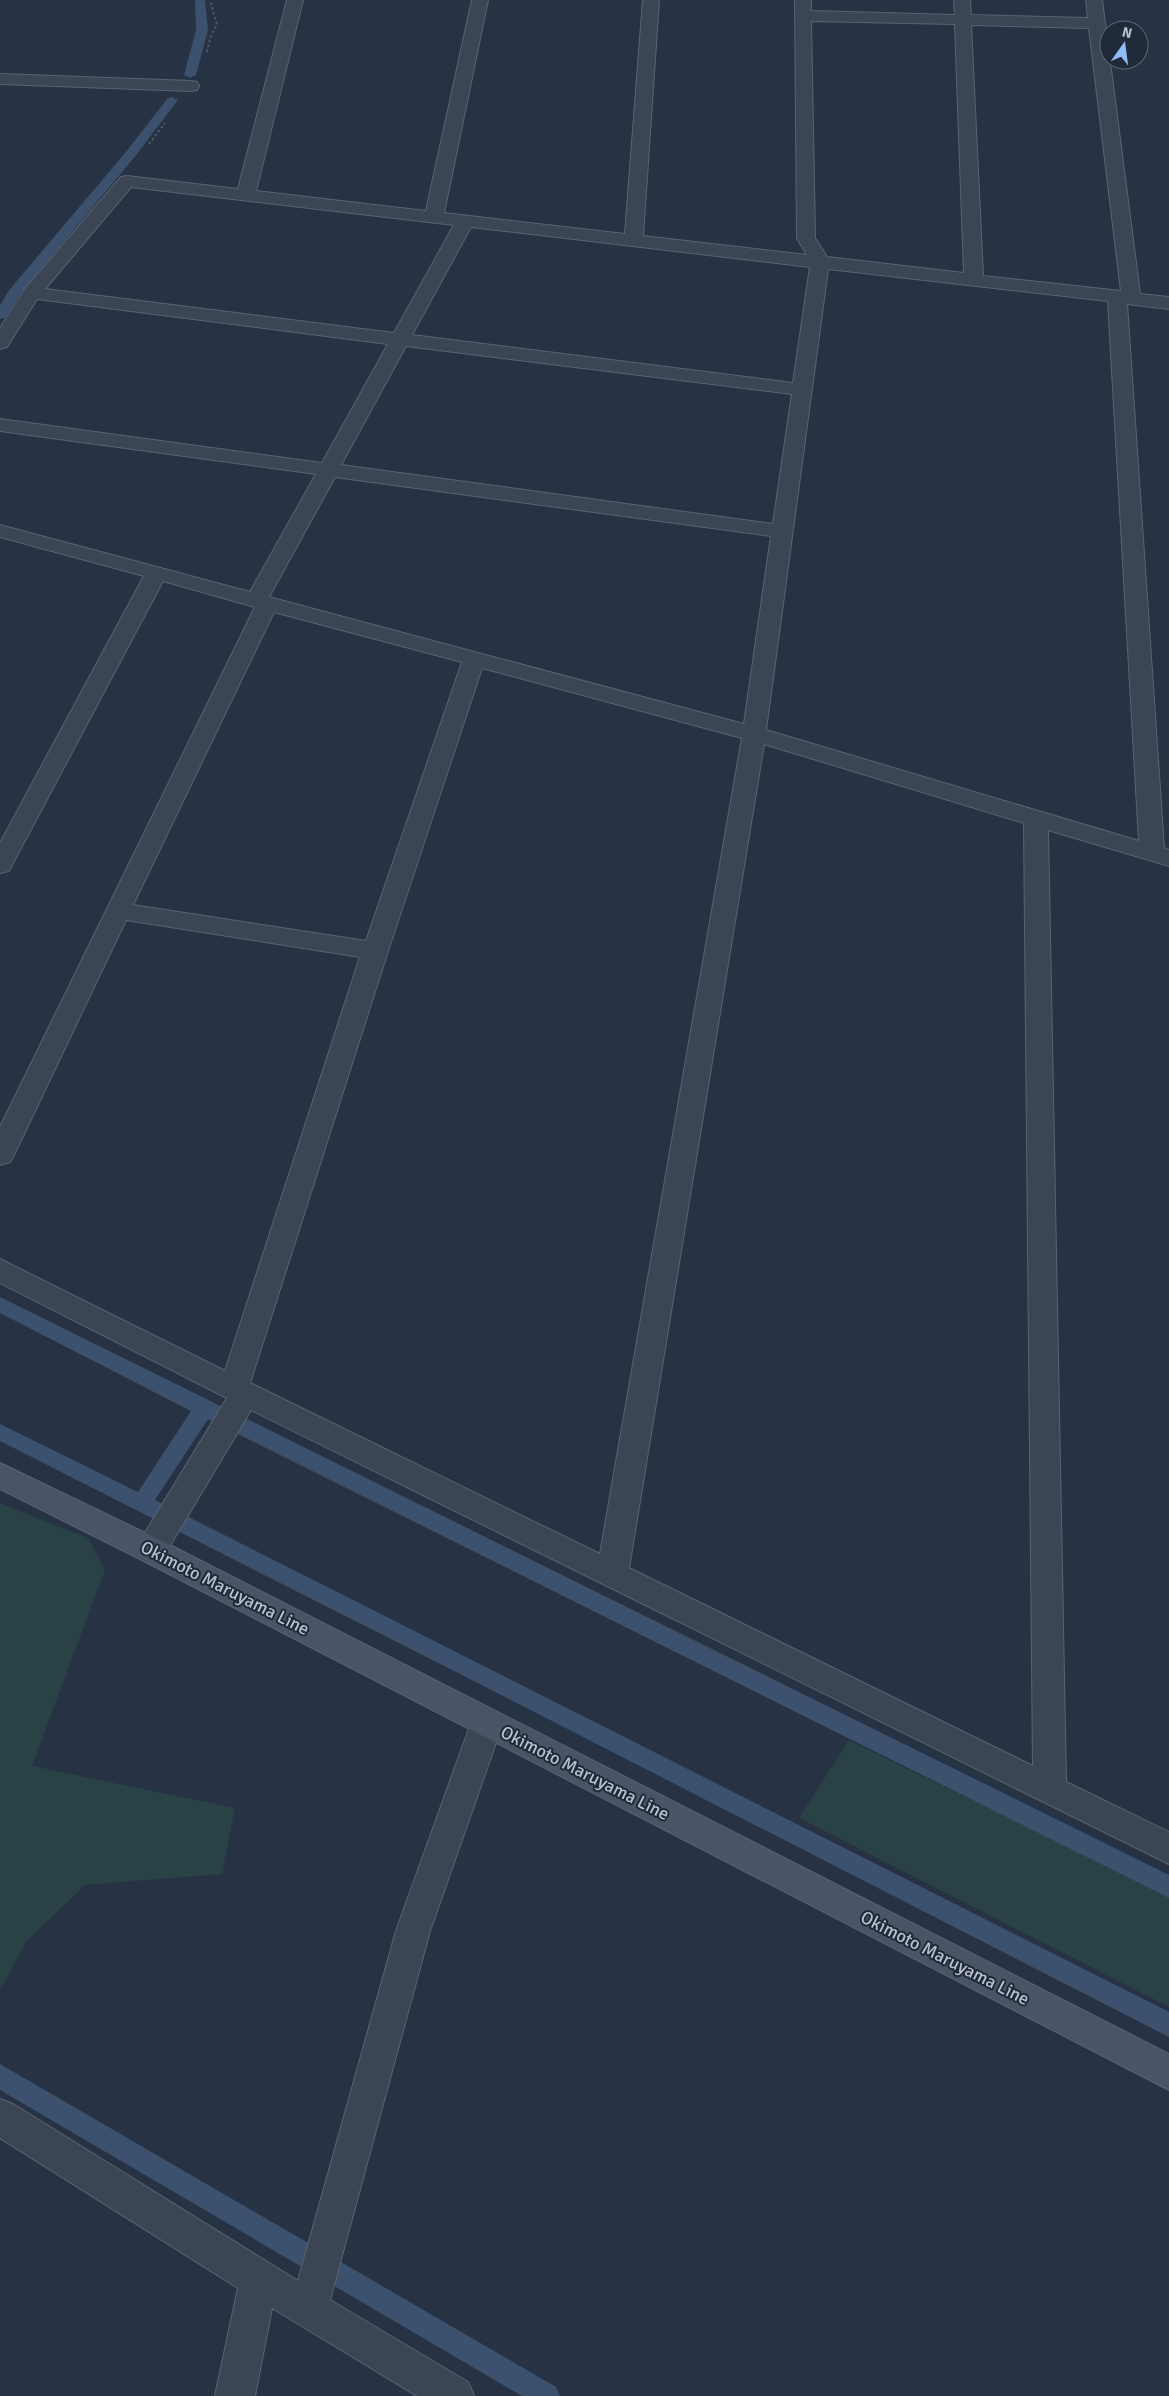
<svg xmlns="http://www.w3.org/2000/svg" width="1169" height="2396" viewBox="0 0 1169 2396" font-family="Signika,sans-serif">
<rect width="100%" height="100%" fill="#273344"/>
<!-- green -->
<path fill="#294245" d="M0,1503L88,1538L105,1570L32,1766L235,1808L222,1874L85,1885L27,1941L0,1990Z
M849,1740L1169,1896V2007L799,1818Z"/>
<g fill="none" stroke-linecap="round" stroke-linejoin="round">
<!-- stream -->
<path fill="#3c516d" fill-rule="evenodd" d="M195,0H205L208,30L196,75L190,78L184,75L196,30Z
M172,97L178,100L133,159L20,294L5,318L0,319V305L10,289L125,153L168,98Z
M0,1297L1169,1875V1898L208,1419L155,1500L1169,2012V2037L460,1674L0,1441V1424L138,1492L191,1411L0,1313Z
M0,2064L556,2387L560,2396H522L0,2090Z"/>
<!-- minor casing -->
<g stroke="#5a6371" stroke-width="2">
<path id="minor" d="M287,0H303L256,191L426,211L472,0H488L444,213L625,234L643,0H659L643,236L807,255L797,238L795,0H811V11L955,15L954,0H970L971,15L1088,18L1086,0H1102L1140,294L1169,297V309L1127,304L1164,848L1169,850V866L1048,830L1066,1782L1169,1832V1864L251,1410L162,1559L151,1563L140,1559L136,1550L140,1541L227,1398L0,1283V1259L225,1371L360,957L126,920L14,1155L10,1162L0,1165V1127L255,607L163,581L12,865L9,871L0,873V843L144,576L0,537V525L250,592L316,474L0,431V419L322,463L388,344L37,299L7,347L0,349V328L25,289L121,177L127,176L238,189ZM811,21L955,24L964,273L827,257L815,238ZM971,25L1089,28L1121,291L983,276ZM131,187L454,225L394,333L45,289ZM471,227L810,267L793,383L412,335ZM828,269L1108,301L1139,841L766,730ZM406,346L792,394L773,524L341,465ZM335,477L771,536L744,724L269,597ZM274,612L462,662L366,941L133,905ZM482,668L742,738L600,1554L250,1383L388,951ZM764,744L1024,823L1033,1766L629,1568Z
M0,74L191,81L197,82L199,86L197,90L191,91L0,84Z
M487,1709L499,1713L503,1723L430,1931L330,2300L468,2382L474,2396H417L272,2308L255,2396H215L238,2288L0,2138V2099L13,2104L298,2281L396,1931L471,1723L475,1713Z"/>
</g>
<!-- secondary casing -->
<g stroke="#5a6371" stroke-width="2">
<path id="secondary" d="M0,1463L162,1541L1169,2054V2090L140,1559L0,1489Z"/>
</g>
<!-- path -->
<path stroke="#475f61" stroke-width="2" stroke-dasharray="2.5 2.5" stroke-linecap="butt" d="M207,52L211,35L217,25L210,0
M149,144L165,123"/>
<!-- minor -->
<use href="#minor" fill="#3b4553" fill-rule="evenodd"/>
<!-- secondary -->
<use href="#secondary" fill="#495466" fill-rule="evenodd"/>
</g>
<g text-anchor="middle" stroke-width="4" stroke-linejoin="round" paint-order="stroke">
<!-- near-street labels -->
<g font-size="18" fill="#b9c1cd" stroke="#202a39">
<text transform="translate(225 1588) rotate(27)" y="6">Okimoto Maruyama Line</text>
<text transform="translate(585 1773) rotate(27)" y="6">Okimoto Maruyama Line</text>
<text transform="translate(945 1958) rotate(27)" y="6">Okimoto Maruyama Line</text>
</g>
</g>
<!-- north arrow -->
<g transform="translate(1124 45) rotate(14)"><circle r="24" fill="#202a39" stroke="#5d6674"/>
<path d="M0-4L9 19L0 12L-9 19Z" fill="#90bbfa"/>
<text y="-8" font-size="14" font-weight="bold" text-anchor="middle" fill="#b9c1cd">N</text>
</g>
</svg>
